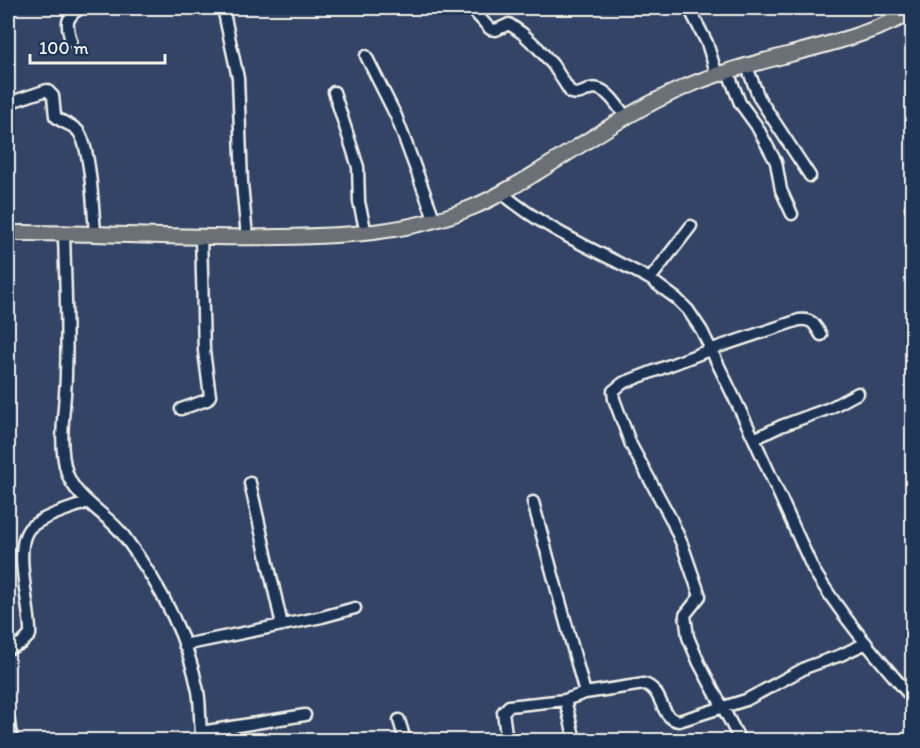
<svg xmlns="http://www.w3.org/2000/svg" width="920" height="748" viewBox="0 0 920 748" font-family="Itim,sans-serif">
<rect width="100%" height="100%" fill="#344466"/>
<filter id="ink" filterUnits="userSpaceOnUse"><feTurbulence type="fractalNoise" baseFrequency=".0167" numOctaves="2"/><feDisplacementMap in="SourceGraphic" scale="12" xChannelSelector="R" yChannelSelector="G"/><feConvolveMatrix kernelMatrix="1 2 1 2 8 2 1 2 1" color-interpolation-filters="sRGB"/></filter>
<g filter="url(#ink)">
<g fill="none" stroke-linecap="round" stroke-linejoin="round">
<!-- minor casing -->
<g stroke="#f4f1e8" stroke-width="15">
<path id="minor" d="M223,8L238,78L242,183L247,237
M471,8L490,29L496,30L509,24L522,33L539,49L553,65L571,93C579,95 583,92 590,89C606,84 618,108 627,118
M689,8L707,43L717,75
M892,8L900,19
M71,41C66,24 65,17 81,8
M366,56L396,116L435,221
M747,67L759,98L810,176
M728,72L740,103L756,125L776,162L781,190L792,214
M334,92L358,167L359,202L366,233
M11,102L47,90L53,96L55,116C61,123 72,124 78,131C91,147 93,211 95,233
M502,193C545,230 600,252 650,279L677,299L688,310L702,331L754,439L813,569C841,616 877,657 912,698
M911,208L912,207
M64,232C65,279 68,326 66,373C66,405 57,442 67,473C76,500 108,514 124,536C158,582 187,634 198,691C201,707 199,724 202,740
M650,279L691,226
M181,409L207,400L210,396L204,351L201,236
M754,439L781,426L830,408L858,393
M250,483L282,625
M533,502L585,693L644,684C664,689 659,719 679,721L746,700L807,667L841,655L866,643
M184,645L322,617L355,608
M8,649L22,643L30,635C32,610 10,543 32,526C48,514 71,509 88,502
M8,717L12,740
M399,720L405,740
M201,732L305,715
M506,734L503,712L509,706L565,700
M575,740L565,700L585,693
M740,740L699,663L688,637L685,615L700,596L682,544L671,519L631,445L614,399L613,391L623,383L712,349L799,320C812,318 815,325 821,335"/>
</g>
<!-- major casing -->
<g stroke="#f4f1e8" stroke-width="18">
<path id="major" d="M8,233C99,232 189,239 280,237C346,236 411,233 473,207C495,198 516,185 536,173C585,143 633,109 685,87C759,55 841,50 912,12"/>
</g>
<!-- minor -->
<use href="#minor" stroke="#1d3557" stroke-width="10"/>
<!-- major -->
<use href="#major" stroke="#6a7074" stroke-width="14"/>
</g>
</g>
<!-- margin -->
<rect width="920" height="748" fill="none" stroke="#1d3557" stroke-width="30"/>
<rect x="15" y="15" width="890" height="718" fill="none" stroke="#f4f1e8" stroke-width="2" filter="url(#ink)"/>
<!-- scale -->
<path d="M30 54v9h135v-9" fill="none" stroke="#f4f1e8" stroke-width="3"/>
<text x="39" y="54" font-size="18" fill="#f4f1e8" stroke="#1d3557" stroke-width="4.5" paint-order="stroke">100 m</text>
</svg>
